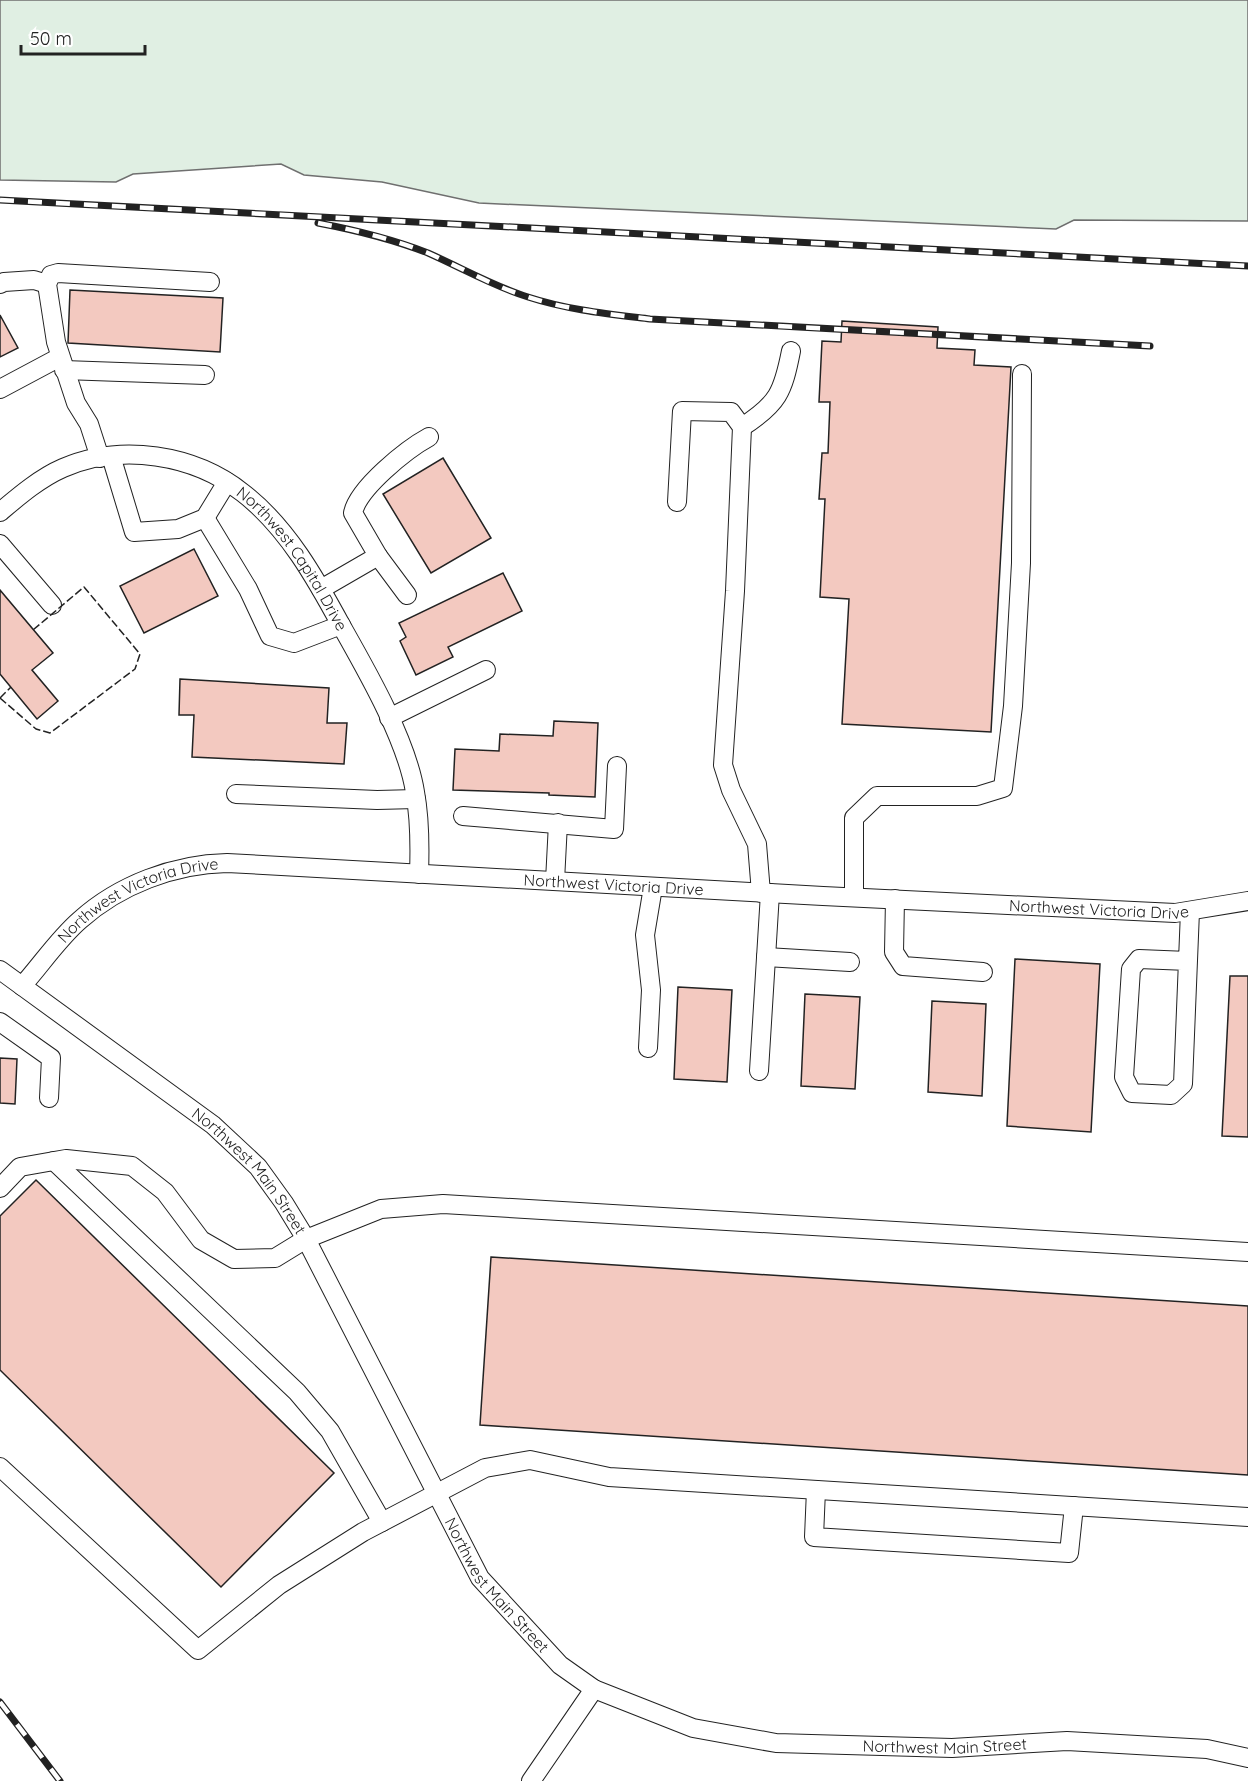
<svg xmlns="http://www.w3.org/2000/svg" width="1248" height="1781" viewBox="0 0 1248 1781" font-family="Quicksand,sans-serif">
<rect width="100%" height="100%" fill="#fff"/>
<!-- green -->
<path fill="#e0efe3" stroke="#6f6f6f" stroke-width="1.5" d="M0,0H1248V221L1074,220L1056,229L479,203L382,182L304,175L281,164L133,174L116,182L0,180Z"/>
<!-- building -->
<path fill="#f3c9c0" stroke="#222" stroke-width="1.5" d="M70,290L223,298L220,352L68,343Z
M0,315L18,348L0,357Z
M842,321L938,327L937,348L975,350L974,365L1011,367L991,732L842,724L849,599L820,597L825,499H819L822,453H828L830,402H819L822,341L841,342Z
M443,458L491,538L431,573L383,494Z
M194,549L218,596L144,633L120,586Z
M503,573L522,611L448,647L453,657L416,675L400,641L406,637L399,623Z
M0,590L53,653L32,670L58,701L37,719L0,674Z
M180,679L329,688L327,723H347L344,764L192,757L194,715H179Z
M554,721L598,723L595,797L549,795V793L453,790L455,749L499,751L500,734L553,736Z
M1015,959L1100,964L1091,1132L1007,1126Z
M1230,976H1248V1137L1222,1136Z
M678,987L732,990L727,1082L674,1079Z
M805,994L860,997L855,1089L801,1086Z
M932,1001L986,1004L982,1096L928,1092Z
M0,1058L17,1059L15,1104L0,1103Z
M36,1180L334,1473L221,1587L0,1370V1216Z
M491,1257L1248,1306V1475L480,1425Z"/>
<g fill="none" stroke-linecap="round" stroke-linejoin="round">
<!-- minor casing -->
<g stroke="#222" stroke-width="20">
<g id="minor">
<path d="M0,284L4,282L34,280L47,284"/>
<path d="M64,370L205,375"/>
<path d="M0,389L60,357"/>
<path d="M742,427C778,404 783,392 791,351"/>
<path d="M111,456L134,532L178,529L205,518L227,482"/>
<path d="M100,458L89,424L76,403L56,342L47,284L51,275L58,273L210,282"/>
<path d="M677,502L682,411L731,412L742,427L735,591L723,765L731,790L757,844L761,893"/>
<path id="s1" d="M0,512C19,496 40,478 63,468C121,443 194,454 243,493C287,527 316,579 342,627C368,673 407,741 415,792C420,819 420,847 419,874"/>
<path d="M205,518L248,589L270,636L294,643L341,625"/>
<path d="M0,544L52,605"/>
<path d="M378,556L407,595"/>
<path d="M321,589L378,556L353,513C358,488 407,449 429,437"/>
<path d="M389,718L486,670"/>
<path d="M236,794L377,800L416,799"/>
<path d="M463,816L614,829L617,766"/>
<path d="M555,881L558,823"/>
<path d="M854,897V818L877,796H977L1003,788L1013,706L1021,563L1022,374"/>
<path d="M895,899L894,952L903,966L983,972"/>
<path d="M766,957L850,962"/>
<path d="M1188,961L1139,959L1131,969L1124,1077L1132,1093L1171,1095L1183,1084L1190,911"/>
<path id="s2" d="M0,970L213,1125L258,1167L284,1203L306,1239L480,1578L560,1665L594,1689L693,1728L776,1743L952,1748L1067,1741L1207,1749L1248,1758"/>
<path id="s3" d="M22,986C41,965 58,939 80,920C119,885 174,864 227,863L823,896L1175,913L1248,901"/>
<path d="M0,1022L51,1058L49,1098"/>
<path d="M648,1048L651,990L645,935L653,887"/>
<path d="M759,1071L770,893"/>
<path d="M54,1161L297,1392L330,1431L382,1522"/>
<path d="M0,1188L20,1167L54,1161L66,1159L132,1166L165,1192L201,1240L234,1259L275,1258L306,1239L381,1209L443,1204L1248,1252"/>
<path d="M0,1467L198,1650L279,1585L363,1532L485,1468L530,1460L609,1477L1248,1517"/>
<path d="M816,1490L814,1537L1069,1553L1074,1506"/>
<path d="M531,1781L594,1689"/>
</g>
</g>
<!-- minor -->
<use href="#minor" stroke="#fff" stroke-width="18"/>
<!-- rail casing -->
<g stroke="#222" stroke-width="7">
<path id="rail" d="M0,200L1248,266
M318,223C355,230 392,239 428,253C462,268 493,286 528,297C568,310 609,314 650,319L1150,346
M0,1702L60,1781"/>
</g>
<!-- rail -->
<use href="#rail" stroke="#fff" stroke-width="4.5" stroke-dasharray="14" stroke-linecap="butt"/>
<!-- fence -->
<path stroke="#222" stroke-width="1.5" stroke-dasharray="8 3" stroke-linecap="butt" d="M0,698L36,729L50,733L135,669L140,654L84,587L33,630
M0,698L11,687"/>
</g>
<g text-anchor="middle" stroke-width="4.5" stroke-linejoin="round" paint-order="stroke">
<!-- street labels -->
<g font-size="16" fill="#222" stroke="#fff">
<text dy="6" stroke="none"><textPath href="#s1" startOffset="350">Northwest Capital Drive</textPath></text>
<text dy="6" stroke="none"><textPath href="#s3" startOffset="636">Northwest Victoria Drive</textPath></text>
<text dy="6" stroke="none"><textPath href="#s3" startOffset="150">Northwest Victoria Drive</textPath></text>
<text dy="6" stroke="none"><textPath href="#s3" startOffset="1122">Northwest Victoria Drive</textPath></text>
<text dy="6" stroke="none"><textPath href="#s2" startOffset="322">Northwest Main Street</textPath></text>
<text dy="6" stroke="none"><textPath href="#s2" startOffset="808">Northwest Main Street</textPath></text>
<text dy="6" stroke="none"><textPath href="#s2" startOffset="1312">Northwest Main Street</textPath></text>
</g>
</g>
<!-- scale -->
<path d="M21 45v9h124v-9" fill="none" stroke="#222222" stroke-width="3"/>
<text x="30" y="45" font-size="18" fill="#222222" stroke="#ffffff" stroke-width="4.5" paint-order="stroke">50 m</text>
</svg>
